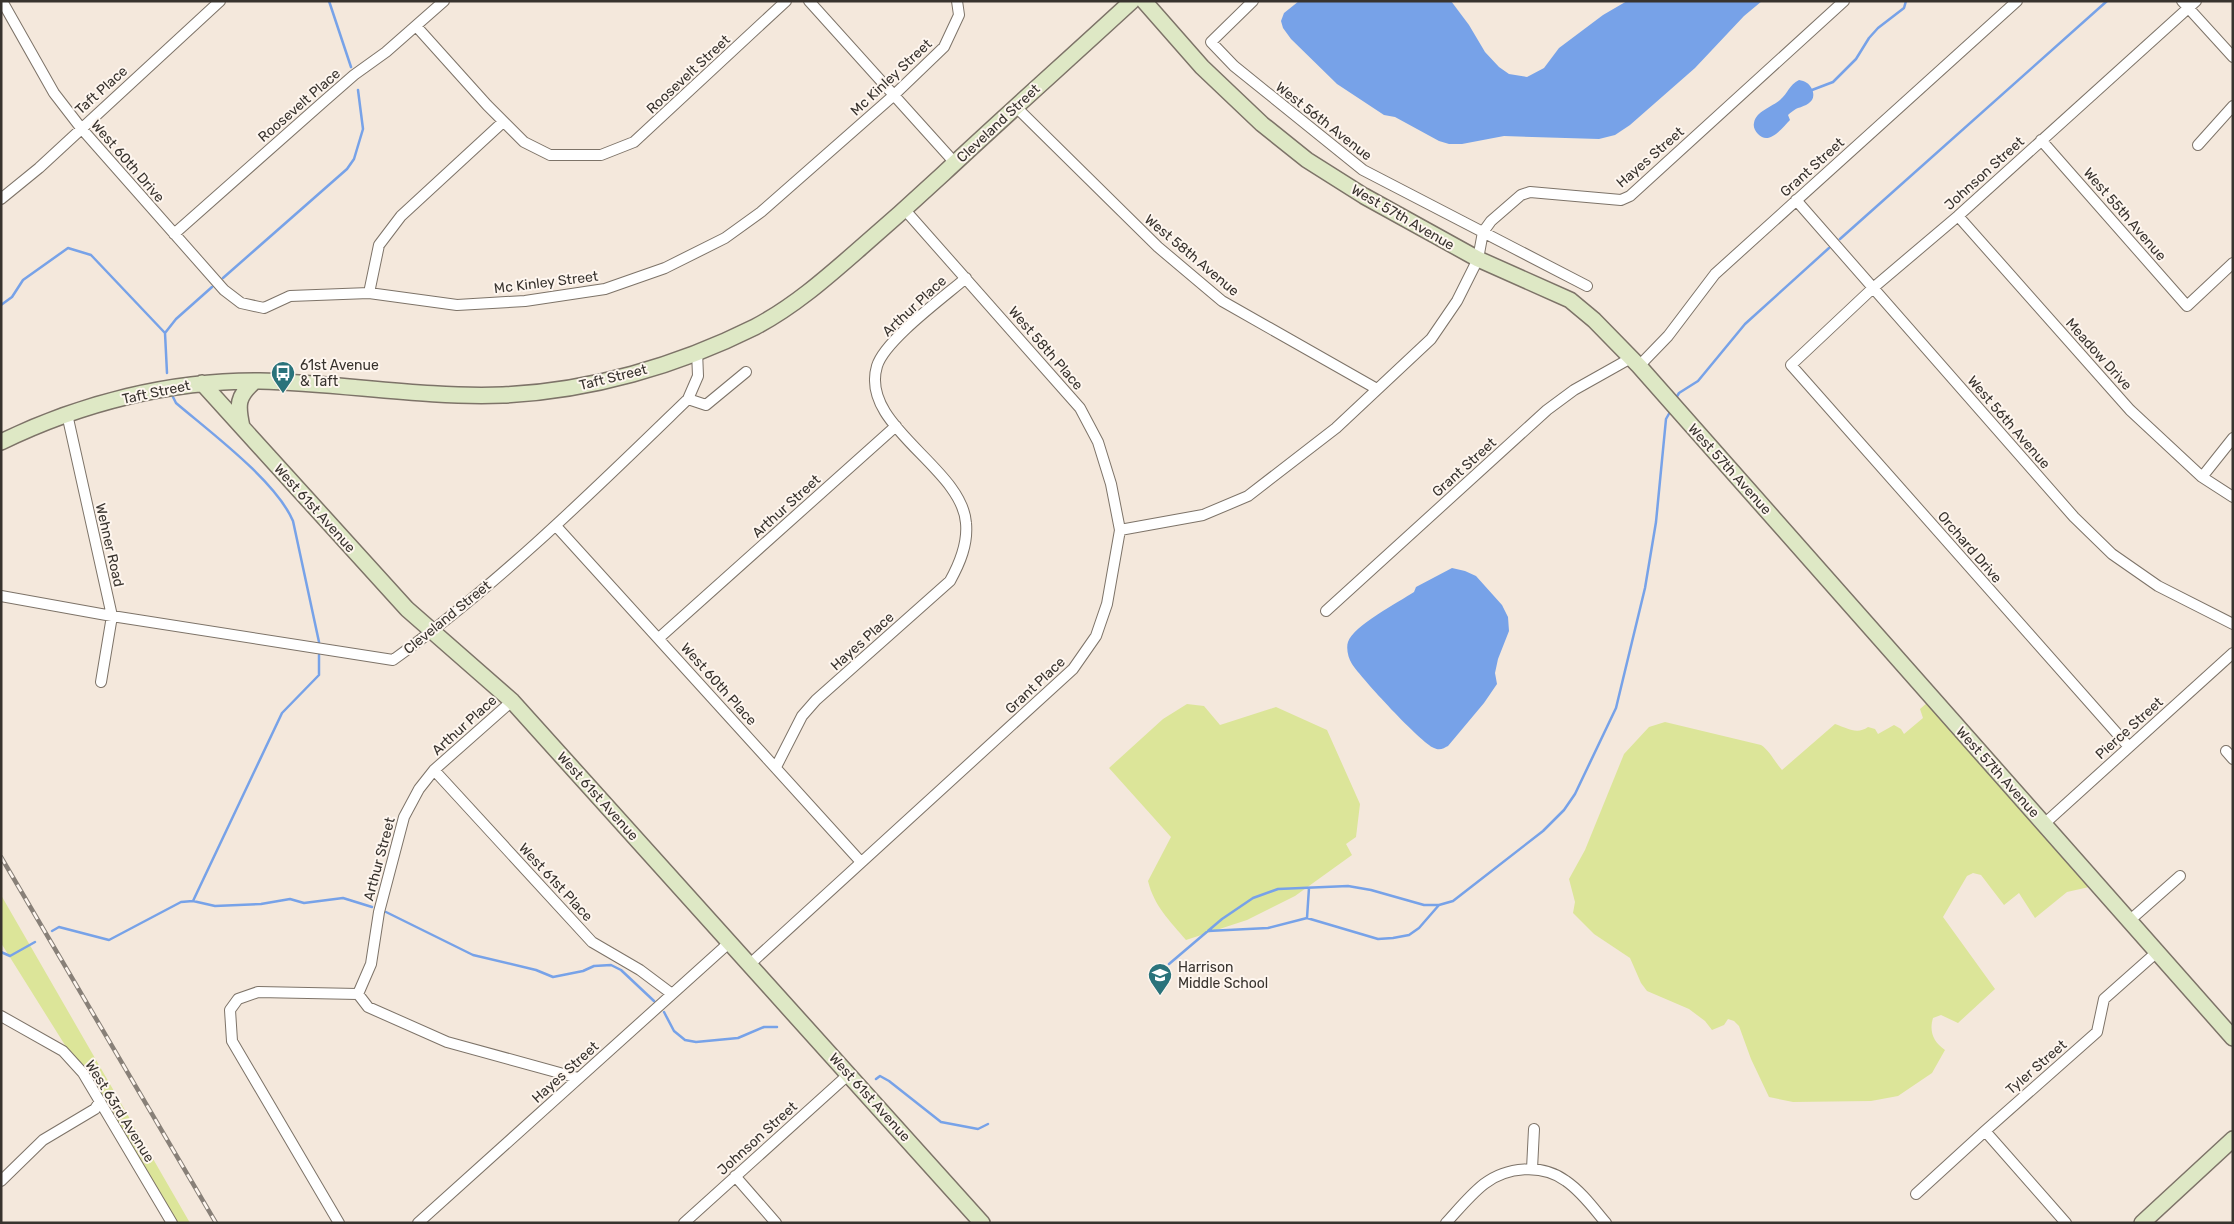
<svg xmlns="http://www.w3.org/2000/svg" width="2234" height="1224" viewBox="0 0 2234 1224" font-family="Rubik,sans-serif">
<rect width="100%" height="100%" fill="#f4e8dc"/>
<!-- green -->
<path fill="#dce599" d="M1928,702L2089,887L2067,892L2035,918L2019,893L2004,905L1981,875L1973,873L1967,876L1943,917L1995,989L1958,1023L1941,1015L1933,1018C1929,1031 1933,1042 1945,1050L1932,1073L1898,1096L1871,1101L1793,1102L1769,1097L1751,1059L1739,1026L1734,1021L1728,1019L1724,1025L1712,1030L1705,1021L1689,1009L1647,991L1641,983L1630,958L1594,934L1573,913L1575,902L1569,879L1585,850L1624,754L1649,727L1665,722L1761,745C1770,751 1774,761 1782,770L1835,724C1847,728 1857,735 1868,727L1875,729L1878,734L1894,725L1901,729L1904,734L1923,718L1920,709Z
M1187,704L1204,706L1220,725L1276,707L1327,730L1360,804L1356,837L1346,844L1352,855L1295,896L1247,920L1186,940C1170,921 1154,906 1148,881L1171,837L1109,768L1163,719Z
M1,895L190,1223H172L100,1101L1,943Z"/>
<!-- water -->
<path fill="#77a2e8" d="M1299,1H1451L1469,25L1485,52L1499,67L1509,74L1527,77L1544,68L1559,48L1603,15L1627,1H1762L1744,16L1695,68L1630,125L1615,135L1599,139L1504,136L1462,144H1449L1439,141L1395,117L1384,115L1337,84L1291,39L1283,28L1281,21L1284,13Z
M1799,80C1805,81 1809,83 1812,89C1817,101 1807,105 1798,108C1795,109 1790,113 1788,115L1790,120C1782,128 1769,146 1758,134C1755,131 1753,127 1754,123C1756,111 1772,107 1780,100C1788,93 1789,85 1799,80Z
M1452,568L1465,571L1476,576L1502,605L1508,617L1509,631L1498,659L1495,673L1497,684L1484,703L1448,746C1444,748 1440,751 1434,748C1421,743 1361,678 1352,664C1348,658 1346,648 1348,642C1353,626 1399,602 1414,592L1416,587Z"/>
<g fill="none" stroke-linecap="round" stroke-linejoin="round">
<!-- stream -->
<path stroke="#77a2e8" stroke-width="2.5" d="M329,1L351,67
M1812,90L1833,82L1856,59L1869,38L1878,28L1904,8L1906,1
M1840,239L2107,1
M223,278L347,169L354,159L363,129L358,90
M1,305L12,297L23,280L68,248L91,255L165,333
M167,373L165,333L176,319L212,287
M173,397L176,403C210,432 276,481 293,521L319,642
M1676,398L1679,393L1698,381L1745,324L1829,248
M193,901L282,713L319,675V655
M386,912L473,955L536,970L553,977L583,971L594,966L611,965L621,970L654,1001
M1307,918L1309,888
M52,931L59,927L109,940L181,902L193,901L215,906L261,904L290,899L304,903L343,898L372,907
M1208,931L1268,928L1307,918L1378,939L1393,938L1409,935L1419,928L1439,905
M1,952L10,956L35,942
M1169,964L1222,919L1253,898L1278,889L1348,886L1371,890L1424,905H1439L1453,901L1543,831L1564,810L1575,794L1616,708L1645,588L1656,522L1666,419L1670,412
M664,1012L674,1031L685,1040L696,1042L738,1038L764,1027H777
M876,1079L880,1076L889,1081L941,1122L978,1129L988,1124"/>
<!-- street casing -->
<g stroke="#7d7368" stroke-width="12">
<path id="street" d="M2,1L54,93L81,128L224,290L241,303L264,308L290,296L369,293L457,305L525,301L605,289L665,268L725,238L761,212L893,96L944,47L959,15L957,1
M809,1L955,163
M1253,1L1211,42L1234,66L1363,170L1587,286
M2182,1L2233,57
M416,26L487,105L524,142L550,155H601L634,142L786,1
M1015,106L1158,247L1222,301L1377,389
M2041,140L2187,306L2233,263
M2198,145L2233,106
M1,199L39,168L220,1
M1796,200L2074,517L2112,554L2158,586L2233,624
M905,210L1080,408L1098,442L1111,484L1120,530
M1958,216L2130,410L2202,477L2233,497
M174,234L322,103L354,75L386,52L444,1
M369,293L379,245L401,216L503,122
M1639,366L1668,336L1715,274L2017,1
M688,399L706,405L746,372
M67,414L112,616L101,682
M2202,477L2233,438
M556,526L861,862
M1,596L112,616L393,660C500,583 594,490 688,399L698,376L697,351
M1326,611L1547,410L1574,390L1631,358
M659,638L896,426
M2129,747L1791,365L1873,288L1958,216L2196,1
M2226,751L2233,759
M776,767L802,716L816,700L950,581C960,563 968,544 966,523C962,467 859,426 877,366C885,340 944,297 966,278
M434,770L592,942L640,970L672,994
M2044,824L2233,653
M2129,921L2180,876
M750,964L1073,669L1096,636L1107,604L1120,530L1203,515L1248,496L1336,428L1431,339L1457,301L1478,259L1483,232L1491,221L1521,195L1530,192L1621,200L1630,196L1844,1
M358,994L371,964L379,912L404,817L419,789L434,770L512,701
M1,1016L63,1051L83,1073L172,1223
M1985,1131L2066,1223
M1532,1169L1534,1129
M735,1176L776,1223
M1,1181L43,1140L95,1109L100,1101
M1916,1194L1985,1131L2097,1032L2104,999L2157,952
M339,1223L232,1041L230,1010L238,999L258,992L358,994L368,1007L447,1042L578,1078
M418,1223L730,942
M684,1223L849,1074
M1446,1223C1458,1210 1470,1195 1484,1184C1506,1167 1542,1163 1566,1181C1582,1192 1594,1209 1606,1223"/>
</g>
<!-- secondary casing -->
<g stroke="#7d7368" stroke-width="18">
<path id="secondary" d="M1144,1L1202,67L1262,124L1307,160L1364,196L1478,259L1570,300L1594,320L1639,366L2233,1038
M202,383L407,609L512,701L982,1223
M242,427C237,405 237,396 255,381
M1,442C81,403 172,380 260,381C342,383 422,398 503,395C590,391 677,366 755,327C793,307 825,279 857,251C886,226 915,200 943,174C1005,116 1069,59 1132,1
M2142,1223L2233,1139"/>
</g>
<!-- street -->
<use href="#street" stroke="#fff" stroke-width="10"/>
<!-- secondary -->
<use href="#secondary" stroke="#dee8c5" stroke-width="15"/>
<!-- rail casing -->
<g stroke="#888078" stroke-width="4.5">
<path id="rail" d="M1,857L216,1223"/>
</g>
<!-- rail -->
<use href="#rail" stroke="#fef6ef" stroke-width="2.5" stroke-dasharray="8" stroke-linecap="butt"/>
</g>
<!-- icons -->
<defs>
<g id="bus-pin" transform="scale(1.25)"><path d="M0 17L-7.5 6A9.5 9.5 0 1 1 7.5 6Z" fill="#2a737b" stroke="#fef6ef"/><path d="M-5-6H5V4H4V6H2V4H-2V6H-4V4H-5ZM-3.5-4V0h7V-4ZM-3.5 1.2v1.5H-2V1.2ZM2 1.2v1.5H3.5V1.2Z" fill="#fff"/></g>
<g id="school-pin" transform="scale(1.25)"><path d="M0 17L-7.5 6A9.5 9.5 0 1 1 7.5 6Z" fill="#2a737b" stroke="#fef6ef"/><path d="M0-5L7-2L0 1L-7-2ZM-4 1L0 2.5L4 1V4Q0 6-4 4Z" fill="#fff"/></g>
</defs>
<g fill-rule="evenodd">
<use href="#bus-pin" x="283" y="373"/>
<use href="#school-pin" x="1160" y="975"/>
</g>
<g text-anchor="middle" stroke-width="4" stroke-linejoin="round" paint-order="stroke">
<!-- street labels -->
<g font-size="14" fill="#38332e" stroke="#fef6ef">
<text transform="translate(688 74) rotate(-43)" y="5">Roosevelt Street</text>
<text transform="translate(891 77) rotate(-43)" y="5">Mc Kinley Street</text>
<text transform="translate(101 90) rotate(-42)" y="5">Taft Place</text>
<text transform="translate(299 105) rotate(-41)" y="5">Roosevelt Place</text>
<text transform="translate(1324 121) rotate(38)" y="5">West 56th Avenue</text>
<text transform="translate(998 123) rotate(-43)" y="5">Cleveland Street</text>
<text transform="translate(1650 157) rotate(-41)" y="5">Hayes Street</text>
<text transform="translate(128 161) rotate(49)" y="5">West 60th Drive</text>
<text transform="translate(1812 167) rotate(-42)" y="5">Grant Street</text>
<text transform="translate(1984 173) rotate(-42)" y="5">Johnson Street</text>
<text transform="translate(2125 214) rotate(49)" y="5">West 55th Avenue</text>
<text transform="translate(1403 217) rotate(30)" y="5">West 57th Avenue</text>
<text transform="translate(1192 255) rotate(40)" y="5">West 58th Avenue</text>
<text transform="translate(546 282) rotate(-7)" y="5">Mc Kinley Street</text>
<text transform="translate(914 306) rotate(-43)" y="5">Arthur Place</text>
<text transform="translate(1046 348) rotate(49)" y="5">West 58th Place</text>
<text transform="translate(2099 354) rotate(48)" y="5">Meadow Drive</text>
<text transform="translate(613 377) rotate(-14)" y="5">Taft Street</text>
<text transform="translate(156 392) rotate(-12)" y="5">Taft Street</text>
<text transform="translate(2009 422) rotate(49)" y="5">West 56th Avenue</text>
<text transform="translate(1464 467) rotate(-42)" y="5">Grant Street</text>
<text transform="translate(1730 469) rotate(48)" y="5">West 57th Avenue</text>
<text transform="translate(786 506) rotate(-42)" y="5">Arthur Street</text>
<text transform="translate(315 508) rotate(48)" y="5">West 61st Avenue</text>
<text transform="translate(110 545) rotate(77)" y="5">Wehner Road</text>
<text transform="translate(1970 547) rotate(49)" y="5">Orchard Drive</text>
<text transform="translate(447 617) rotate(-39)" y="5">Cleveland Street</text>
<text transform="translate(862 641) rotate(-42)" y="5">Hayes Place</text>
<text transform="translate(719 684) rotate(48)" y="5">West 60th Place</text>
<text transform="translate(1035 685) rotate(-43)" y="5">Grant Place</text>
<text transform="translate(464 725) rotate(-42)" y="5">Arthur Place</text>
<text transform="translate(2129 728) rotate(-42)" y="5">Pierce Street</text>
<text transform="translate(1998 772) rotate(48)" y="5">West 57th Avenue</text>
<text transform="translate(598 796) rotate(48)" y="5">West 61st Avenue</text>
<text transform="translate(379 859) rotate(-75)" y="5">Arthur Street</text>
<text transform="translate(556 882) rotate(47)" y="5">West 61st Place</text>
<text transform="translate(2036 1067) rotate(-41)" y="5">Tyler Street</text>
<text transform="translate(565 1072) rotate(-42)" y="5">Hayes Street</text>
<text transform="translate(870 1097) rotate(48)" y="5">West 61st Avenue</text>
<text transform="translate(120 1111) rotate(58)" y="5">West 63rd Avenue</text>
<text transform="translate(757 1138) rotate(-42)" y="5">Johnson Street</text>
</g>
<!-- poi labels -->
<g font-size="14" fill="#38332e" stroke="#fef6ef" text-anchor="start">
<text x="300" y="370">61st Avenue<tspan x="300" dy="16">&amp; Taft</tspan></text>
<text x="1178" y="972">Harrison<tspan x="1178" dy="16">Middle School</tspan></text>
</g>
</g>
<!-- border -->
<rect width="2234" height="1224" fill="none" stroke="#38332e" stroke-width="5"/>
</svg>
